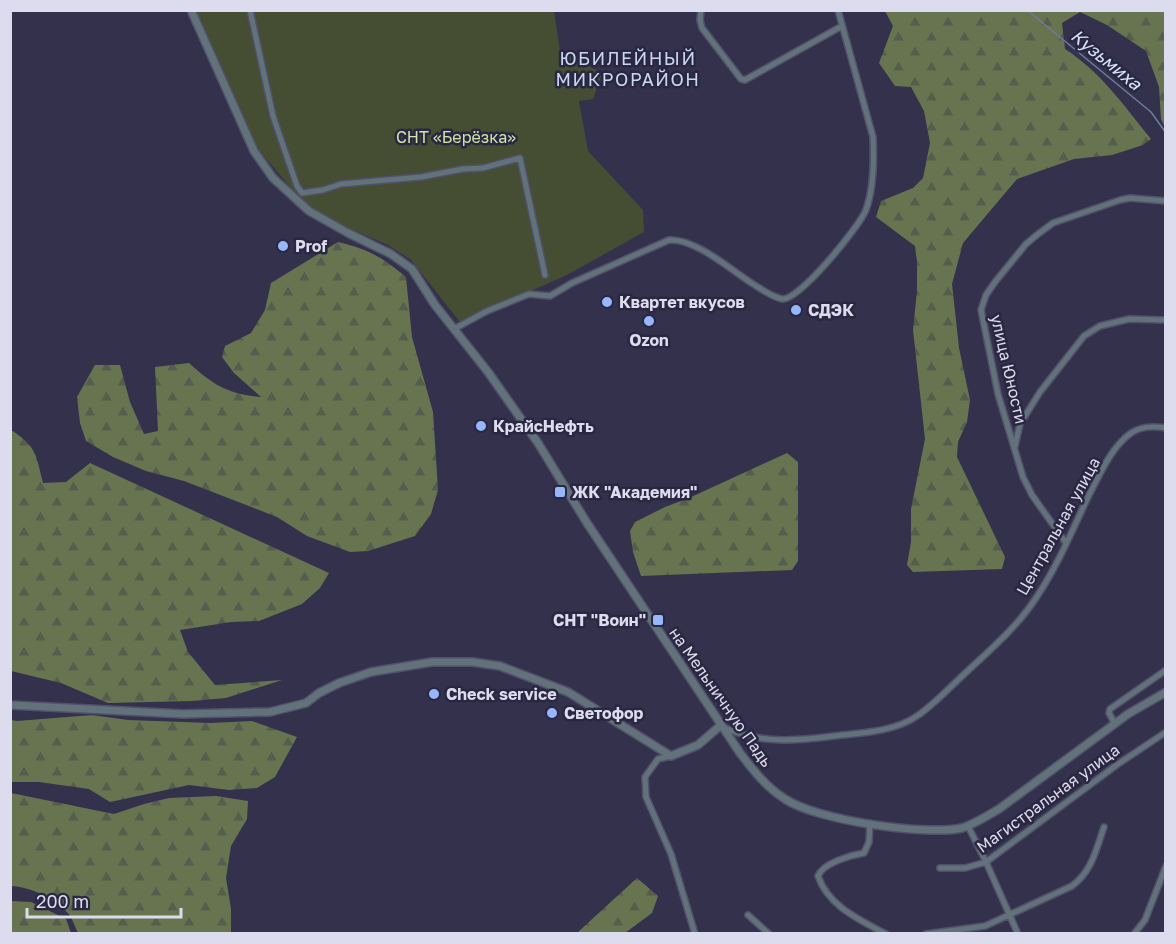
<svg xmlns="http://www.w3.org/2000/svg" width="1176" height="944" viewBox="0 0 1176 944" font-family="'Golos Text',sans-serif">
<defs>
<pattern id="forest-firs" width="22" height="20" patternUnits="userSpaceOnUse" patternTransform="scale(1.5)"><rect width="22" height="20" fill="#687350"/><path d="M5 1l3.5 6h-7zM16 11l3.5 6h-7z" fill="#575d4c"/></pattern>
</defs>
<rect width="100%" height="100%" fill="#34314d"/>
<!-- green -->
<path fill="#454e32" d="M195,11H248L269,115L297,193L300,184L276,116L254,11H554L560,51L602,73L593,99L579,101L588,151L643,210L644,232L567,275L460,322L411,260L388,245L348,228L312,208L297,195L257,148Z"/>
<!-- forest -->
<path fill="url(#forest-firs)" d="M885,11H1165V128L1161,119L1159,87L1146,51L1107,25L1080,12L1062,23L1065,49C1102,73 1124,106 1151,139L1143,145L1112,155L1074,159L1017,179L963,243L952,284L959,348L970,400L967,422L958,442L957,457L1005,557L1002,569L913,572L907,565L911,542V509L925,439L913,330L917,291V262L915,246L876,217L881,201L913,188L923,178L930,143L924,111L911,87L895,86L879,63L893,26Z
M338,242C369,249 383,258 406,277L412,337L433,412L438,490L431,514L415,536L368,551L350,552L307,536L277,517L184,481L146,471L113,457L86,441L80,423L77,397L95,365H120L130,402L144,434L158,431L155,367L189,363C213,385 228,394 261,397L234,373L222,357L225,346L251,333L265,310L271,283Z
M11,430C37,447 36,455 43,483L66,482L90,463L329,573L320,588L302,604L259,621L231,622L180,630L188,652L215,685L282,680L226,698L192,701L108,703L61,683L11,671Z
M787,453L798,462V561L792,570L641,576L633,552L630,531L635,522L665,507L689,498Z
M92,715L128,720L211,723L252,721L297,737L275,777L257,788L229,790L189,785L110,802L89,789L39,782H11V720L17,721Z
M11,793L114,814L144,804L169,798L216,796L248,801L247,819L231,846L226,878L231,909V933H78C75,927 72,917 67,912C53,897 30,887 11,886Z
M637,878L658,896L652,913L625,933H579L578,932Z
M11,901L31,902L66,919L71,933H11Z"/>
<g fill="none" stroke-linecap="round" stroke-linejoin="round">
<!-- stream -->
<path stroke="#6b7d9d" stroke-width="1.5" d="M1027,10L1151,112L1166,133"/>
<!-- minor casing -->
<g stroke="#52506a" stroke-width="8">
<path id="minor" d="M250,10L273,116L297,186L302,193L323,190L341,184L421,177L463,169L483,168L520,158L545,275
M701,10L700,20L702,28L741,79L745,80L842,26
M454,329L487,311L529,294L550,296L572,283L669,240C695,238 731,270 753,284C761,289 772,297 782,299C799,301 859,227 866,210C874,187 874,161 873,137L838,10
M1015,446L1020,424L1040,392L1084,336L1100,326L1129,319L1166,320
M1066,543L1032,495L1023,477L998,394L981,310L986,295L995,282L1026,244L1038,234L1053,223L1120,200L1130,198L1166,201
M1115,724L1109,713L1110,709L1166,670
M723,727C759,744 795,741 834,736C861,733 894,732 917,716C932,706 945,692 958,680C984,655 1016,629 1036,598C1057,567 1072,531 1088,497C1099,476 1111,447 1131,433C1141,426 1154,426 1166,428
M671,756L658,759L645,777L646,797L671,854L695,934
M870,823L869,842L864,853C851,855 823,863 818,876C828,906 860,920 886,934
M968,826L986,862L1018,934
M940,868H965L986,862L1118,764L1166,732
M748,915L769,934
M926,934L985,926L1072,886C1092,871 1096,850 1104,827
M1134,934L1145,920L1166,866"/>
</g>
<!-- tertiary casing -->
<g stroke="#52506a" stroke-width="10">
<path id="tertiary" d="M191,10L254,151L273,178L309,211L348,233L391,254L412,269L435,305L488,372L538,443L587,523L740,753C753,770 766,787 785,799C816,820 925,836 962,828C975,824 987,816 999,809L1128,714L1166,692
M10,705L183,714L270,712L306,703L319,693L339,683L371,672L432,662H472L500,666L568,692L671,756L698,745L721,725"/>
</g>
<!-- minor -->
<use href="#minor" stroke="#62727b" stroke-width="5"/>
<!-- tertiary -->
<use href="#tertiary" stroke="#62727b" stroke-width="7"/>
</g>
<!-- markers -->
<g fill="#96b6fd" stroke="#2a2742" stroke-width="2">
<circle cx="283" cy="246" r="6"/>
<circle cx="607" cy="302" r="6"/>
<circle cx="796" cy="310" r="6"/>
<circle cx="649" cy="321" r="6"/>
<circle cx="481" cy="426" r="6"/>
<rect x="554" y="486" width="12" height="12" rx="3"/>
<rect x="652" y="614" width="12" height="12" rx="3"/>
<circle cx="434" cy="694" r="6"/>
<circle cx="552" cy="713" r="6"/>
</g>
<g text-anchor="middle" stroke-width="5" stroke-linejoin="round" paint-order="stroke">
<!-- park labels -->
<g font-size="16" fill="#d0e5a7" stroke="#2a2742">
<text x="456" y="143">СНТ «Берёзка»</text>
</g>
<!-- poi labels -->
<g font-size="16" font-weight="bold" fill="#dddcee" stroke="#2a2742" text-anchor="start">
<text x="295" y="252">Prof</text>
<text x="619" y="308">Квартет вкусов</text>
<text x="808" y="316">СДЭК</text>
<text x="649" y="346" text-anchor="middle">Ozon</text>
<text x="493" y="432">КрайсНефть</text>
<text x="572" y="498">ЖК "Академия"</text>
<text x="646" y="626" text-anchor="end">СНТ "Воин"</text>
<text x="446" y="700">Check service</text>
<text x="564" y="719">Светофор</text>
</g>
<!-- street labels -->
<g font-size="16" fill="#dddcee" stroke="#2a2742">
<text transform="translate(1009 369) rotate(77)" y="6">улица Юности</text>
<text transform="translate(1058 526) rotate(-61)" y="6">Центральная улица</text>
<text transform="translate(721 697) rotate(55)" y="6">на Мельничную Падь</text>
<text transform="translate(1048 798) rotate(-36)" y="6">Магистральная улица</text>
</g>
<!-- neighbourhood labels -->
<g font-size="18" letter-spacing="1.5" fill="#cad7f2" stroke="#2a2742">
<text x="628" y="65">ЮБИЛЕЙНЫЙ<tspan x="628" dy="21">МИКРОРАЙОН</tspan></text>
</g>
<!-- water labels -->
<g font-size="18" font-style="italic" fill="#d6e3f9" stroke="#2a2742">
<text transform="translate(1106 60) rotate(39)" y="6">Кузьмиха</text>
</g>
</g>
<!-- border -->
<rect width="1176" height="944" fill="none" stroke="#dddcee" stroke-width="24"/>
<!-- scale -->
<path d="M27 908v9h154v-9" fill="none" stroke="#dddcee" stroke-width="3"/>
<text x="36" y="908" font-size="18" fill="#dddcee" stroke="#2a2742" stroke-width="4.5" paint-order="stroke">200 m</text>
</svg>
